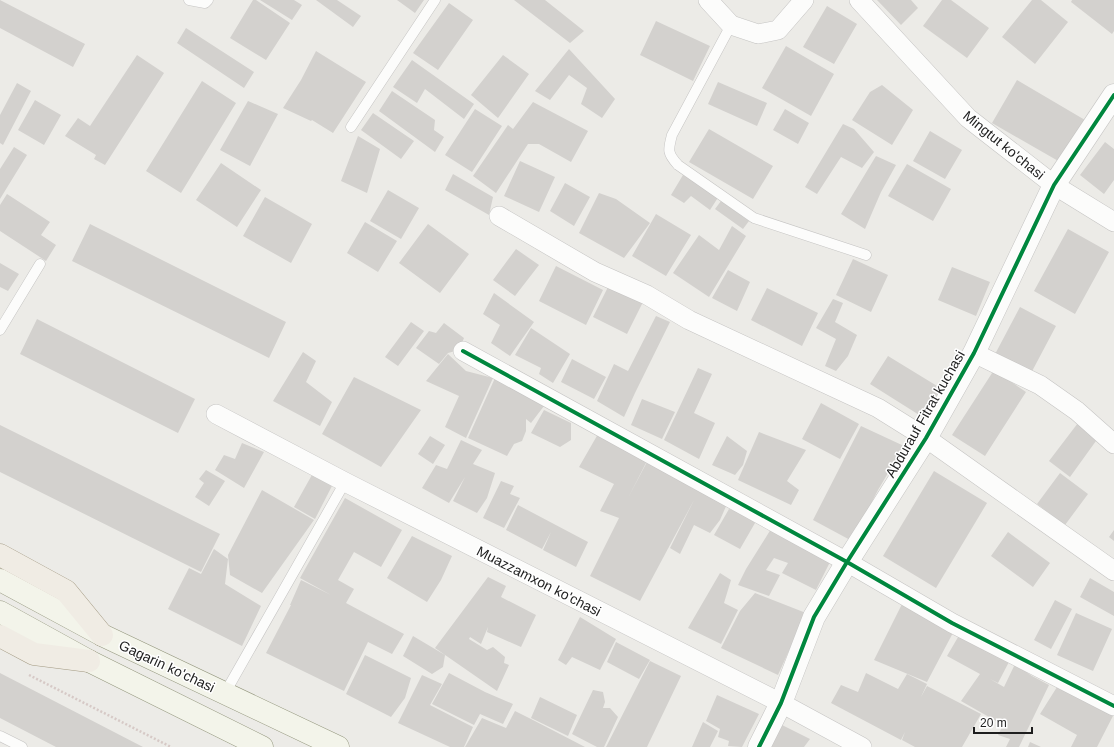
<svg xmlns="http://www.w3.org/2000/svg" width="1114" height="747" viewBox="0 0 1114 747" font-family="Arial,sans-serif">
<rect width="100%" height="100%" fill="#ecebe7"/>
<!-- building -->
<path fill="#d3d1ce" d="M0,0L85,44L73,67L0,28Z
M253,0H256L290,23L266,60L230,38Z
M260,0H294L302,5L292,20Z
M316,0H337L361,16L353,27Z
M397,0H424L415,13Z
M514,0H545L584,31L570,43Z
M877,0H911L918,8L901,25Z
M942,0H951L989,28L967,58L923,26Z
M1032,0H1041L1068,22L1035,64L1002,37Z
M1072,0H1114V31L1112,34L1071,2Z
M449,3L473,20L438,70L413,53Z
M827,6L857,24L834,64L803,47Z
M656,21L710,46L693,81L640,55Z
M186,28L254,72L244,88L177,43Z
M786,46L834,74L811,116L762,88Z
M569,49L615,99L602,118L581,104L587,88L569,75L550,100L535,91Z
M316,51L366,82L333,133L312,120L311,121L283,108L301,80Z
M137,55L164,73L105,165L94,159L96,155L65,136L78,118L90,126Z
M503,55L529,74L498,118L471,95Z
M412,60L474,104L464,119L425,89L417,103L393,87Z
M1017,80L1085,120L1060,162L992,123Z
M202,81L236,103L181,193L146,171Z
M718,82L767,103L757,126L708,104Z
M17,83L31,91L3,145L0,143V115Z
M882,85L913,110L892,145L852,120L870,92Z
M392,91L435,120L434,130L444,137L435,152L379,111Z
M35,100L61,115L44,145L18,130Z
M248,101L278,114L250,166L220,150Z
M533,102L588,131L571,162L539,144H528L496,193L473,176L508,125L513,129Z
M475,109L502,126L472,172L445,155Z
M785,109L809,123L798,144L773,130Z
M373,113L414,141L401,159L361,130Z
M843,124L854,129L874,152L862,168L841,157L817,194L805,187Z
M709,129L773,166L753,199L689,162Z
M930,131L962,150L945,179L913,161Z
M358,136L380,149L367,193L341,181Z
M1105,142L1114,149V180L1104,194L1080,175Z
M14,147L27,155L0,199V169Z
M876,156L896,165L881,192L865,229L841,214Z
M520,161L555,177L539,212L504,196Z
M221,163L261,190L237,227L196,200Z
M907,164L951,189L933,221L888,196Z
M453,174L493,197L489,215L445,190Z
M683,175L719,196L710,210L691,196L684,203L671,195Z
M565,183L590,197L574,226L550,211Z
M388,190L419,208L401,239L370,221Z
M599,193L616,199L650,223L624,258L579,233Z
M7,194L50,222L41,235L56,245L46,261L0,231V205Z
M265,197L312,224L291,263L243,236Z
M721,201L749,221L743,229L715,209Z
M656,214L691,235L666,276L632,256Z
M365,222L397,241L378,272L347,253Z
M90,224L286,322L269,358L72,261Z
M428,224L469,254L440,293L399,263Z
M732,226L746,236L709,297L673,273L699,235L719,250Z
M1068,229L1109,252L1075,314L1034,291Z
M516,249L539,265L515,296L493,280Z
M853,259L888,275L871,312L836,295Z
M0,263L19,274L8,291L0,287Z
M556,266L603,290L586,325L539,301Z
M952,267L990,282L976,316L938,300Z
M728,270L750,282L737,311L712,298Z
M609,285L643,302L627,334L593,317Z
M767,288L818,313L802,346L751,320Z
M494,293L534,322L510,356L491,343L500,325L483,314Z
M833,299L843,303L835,322L857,335L848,356L836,371L825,366L836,339L816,328Z
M1020,307L1056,326L1029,377L993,358Z
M656,316L670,322L635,393L624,417L597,401L614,364L628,371Z
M37,319L195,399L178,433L20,354Z
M411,322L424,331L398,366L385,357Z
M444,323L464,338L459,350L448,353L439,364L416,348L429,331L436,333Z
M531,328L570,354L553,383L539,374L541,368L515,355Z
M303,352L316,361L306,382L332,402L320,426L273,401Z
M448,354L466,371L493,378L466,438L445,427L459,396L426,381Z
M888,356L942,389L924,418L870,384Z
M572,359L606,377L594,399L561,382Z
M698,368L712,374L694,413L715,423L699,459L664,440Z
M994,370L1026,392L985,456L952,435Z
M354,377L421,410L381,467L322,434Z
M495,378L544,406L531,423L526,419V431L522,441L514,444L507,456L468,438Z
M642,399L675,412L662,439L631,425Z
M821,403L859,424L840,459L802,439Z
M544,410L571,423V440L560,447L531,433Z
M1081,419L1101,434L1070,477L1049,461Z
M0,425L220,534L201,572L0,472Z
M861,426L904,446L878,490L852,541L813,520Z
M759,432L806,450L787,481L799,490L791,505L738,480Z
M598,434L647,461L628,498L647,462L727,504L720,520L710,533L694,525L680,554L670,548L694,500L640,601L590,576L619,518L600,511L614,484L579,467Z
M430,436L445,445L433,464L418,454Z
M727,436L747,451L743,465L735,475L712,465Z
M461,440L482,450L473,464L495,473L487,498L477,513L453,501L465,477L449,503L422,488L436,465L447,469Z
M242,443L264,452L244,488L215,470L224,455L235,459Z
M206,470L225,481L209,506L195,497L204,483L199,479Z
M934,471L987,503L936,588L883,556Z
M313,473L333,484L315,519L294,507Z
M1060,473L1088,494L1065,525L1037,504Z
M501,481L514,486L510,494L520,498L504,528L483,518Z
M262,490L314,520L262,593L230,575L228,555Z
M345,498L402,530L381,567L354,552L338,580L354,589L346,603L404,634L392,654L368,642L344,691L266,653L291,605H290L301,580L331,595L300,578Z
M518,505L588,542L576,567L543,550L551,532L542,549L506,530Z
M729,509L749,516L755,523L740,549L714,535Z
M771,529L831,560L816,590L782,573L788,563L774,558L766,570L780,575L769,596L738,585L746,569Z
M1114,530V541L1109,537Z
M1008,532L1050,563L1033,587L991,556Z
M412,536L452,556L441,580L427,602L387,578Z
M214,549L228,559L225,584L261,606L242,646L168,609L189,568L201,574Z
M720,573L731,580L724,603L738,610L721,644L688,628Z
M488,577L506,586L501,597L536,615L521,647L487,632L488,627L481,644L470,637L469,639L487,650L493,647L505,657L504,663L509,665L497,691L435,648Z
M1090,578L1114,592V616L1080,597Z
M755,593L806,613L778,675L721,648L740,611Z
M1055,600L1072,609L1051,649L1034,640Z
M903,602L955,629L927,682L874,660Z
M1076,613L1112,629L1093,671L1057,655Z
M580,617L616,639L600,670L572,657L566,665L558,660Z
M961,632L1011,658L998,683L990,679L1004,687L1015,664L1032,676L1049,685L1019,747H1006L1010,739L998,735L1003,725L961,701L980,674L947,656Z
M413,636L445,655L443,667L432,674L403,656Z
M616,642L650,660L639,679L607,662Z
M365,655L411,678L405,698L391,717L346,694Z
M650,661L681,676L647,747H606Z
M0,673L143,747H56L0,718Z
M449,673L485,692L513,704L503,724L480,714L474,725L432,704Z
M866,673L898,689L907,674L927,684L921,697L927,686L981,714L962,747H915L902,740L905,732L901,740L831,703L841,685L858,692Z
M422,675L442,684L430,705L473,727L464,747H450L398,723Z
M1057,687L1114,714L1097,747H1071L1077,735L1040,714Z
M593,690L603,692L605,702L603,708H610L618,717L604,747H597L572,734Z
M717,695L759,714L742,747L728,746L729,741L718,737L720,729L706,721Z
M540,697L577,715L568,736L531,718Z
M515,711L531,719L585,747H465L482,718L506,728Z
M703,722L718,731L710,747H692Z
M782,725L810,739L804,747H771Z
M1030,742L1041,747H1028Z"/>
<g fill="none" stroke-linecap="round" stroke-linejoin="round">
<!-- service casing -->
<g stroke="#c5c4c3" stroke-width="11">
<path id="service" d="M189,0L205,3L208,0
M731,25L672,135C668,150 667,153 678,165L754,218L866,255
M351,127L435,0
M0,330L40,264
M225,693L345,482
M0,736L22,747"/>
</g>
<!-- minor casing -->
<g stroke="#c5c4c3" stroke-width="20">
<path id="minor" d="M708,0L731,25L758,34L778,30L804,0
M859,0L968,118L1054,185L1114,222
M499,216L595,272L647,295L689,320L878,408L926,438L1114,571
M463,351L847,562L952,623L1114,706
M974,353L1040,385L1077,411L1114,444
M216,414L345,482L781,703L862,747"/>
</g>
<!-- tertiary casing -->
<g stroke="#c5c4c3" stroke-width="23">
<path id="tertiary" d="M759,747L781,703L814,617L847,562L926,438L974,353L1054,185L1114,95"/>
</g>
<!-- secondary casing -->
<g stroke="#94977e" stroke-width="23">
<path id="secondary" d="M0,580L102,635L338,747
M0,612L89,661L262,747"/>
</g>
<!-- primary casing -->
<g stroke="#a39a83" stroke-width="23">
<path id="primary" d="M0,555L66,591L102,635
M0,636L34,654L89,661"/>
</g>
<!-- path -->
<path stroke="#d6c9c6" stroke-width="2.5" stroke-dasharray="2 2" stroke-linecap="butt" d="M29,675L171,747"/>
<!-- service -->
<use href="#service" stroke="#fcfcfb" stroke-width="10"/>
<!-- minor -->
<use href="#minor" stroke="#fcfcfb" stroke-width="19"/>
<!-- tertiary -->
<use href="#tertiary" stroke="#fcfcfb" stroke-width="22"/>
<!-- secondary -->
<use href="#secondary" stroke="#f3f4ea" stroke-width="22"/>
<!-- primary -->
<use href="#primary" stroke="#f0ece4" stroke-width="22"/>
<!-- cycleway casing -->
<g stroke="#fff" stroke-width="6">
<path id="cycleway" d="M463,351L847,562L952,623L1114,706
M759,747L781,703L814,617L847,562L926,438L974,353L1054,185L1114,95"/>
</g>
<!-- cycleway -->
<use href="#cycleway" stroke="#00873e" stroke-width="4"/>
</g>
<g text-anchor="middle" stroke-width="3" stroke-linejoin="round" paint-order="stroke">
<!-- street labels -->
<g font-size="14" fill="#1e1e1e" stroke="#fff">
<text transform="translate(1004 145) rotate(39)" y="5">Mingtut ko'chasi</text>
<text transform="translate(925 414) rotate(-60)" y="5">Abdurauf Fitrat kuchasi</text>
<text transform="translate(539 581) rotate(27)" y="5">Muazzamxon ko'chasi</text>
<text transform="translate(167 666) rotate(25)" y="5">Gagarin ko'chasi</text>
</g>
</g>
<!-- scale -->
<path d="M974 727v6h58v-6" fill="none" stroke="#1e1e1e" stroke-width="2"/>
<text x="980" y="727" font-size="12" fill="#1e1e1e" stroke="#ffffff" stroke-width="3" paint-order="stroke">20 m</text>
</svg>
